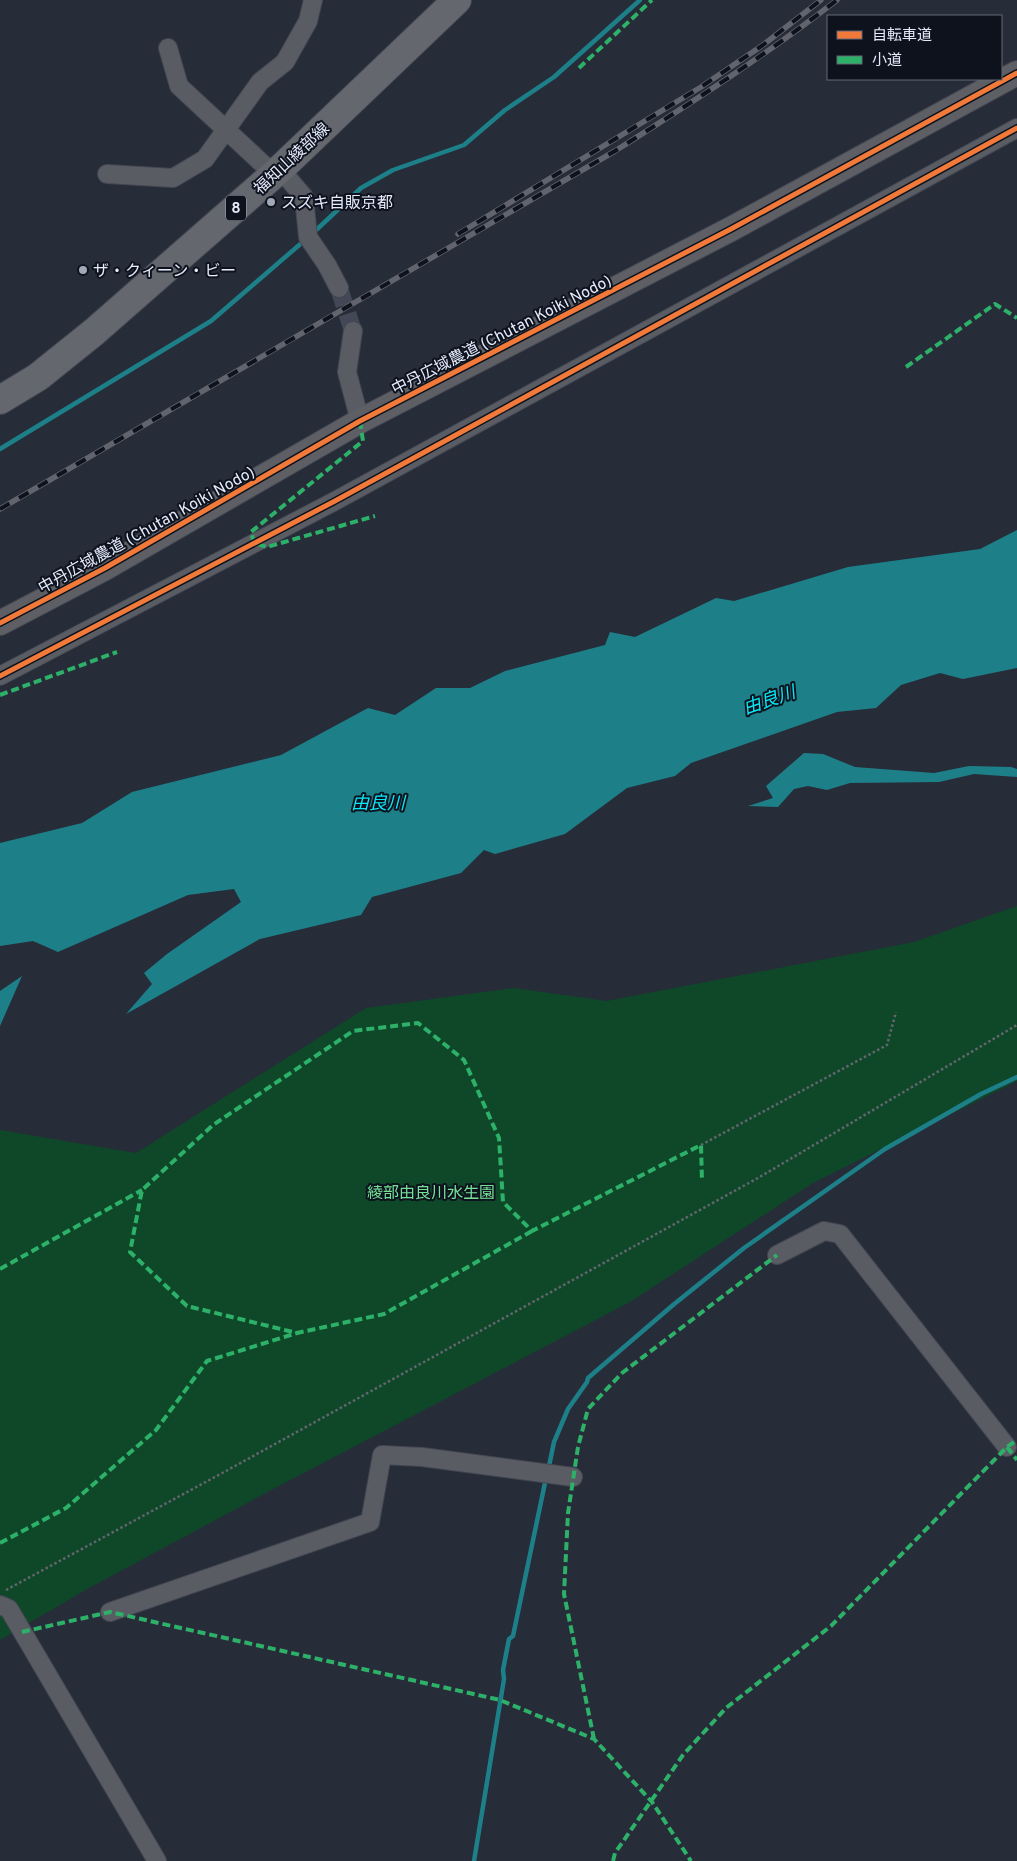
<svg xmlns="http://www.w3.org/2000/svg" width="1017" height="1861" viewBox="0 0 1017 1861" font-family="Overpass,'Noto Sans JP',sans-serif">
<rect width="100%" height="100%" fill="#272c39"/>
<!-- green -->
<path fill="#0e4829" d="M1017,906V1081L813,1183L630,1302L277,1487L89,1588L0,1640V1130L136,1153L366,1008L514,988L607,1001L914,942Z"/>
<!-- water -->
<path fill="#1d8089" d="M1017,530V668L963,679L940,673L901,685L876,708L837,712L691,763L675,776L627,788L565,834L495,854L484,850L461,873L372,897L361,915L260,939L126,1014L152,984L144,973L167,954L241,902L234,889L188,895L58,952L33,941L0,946V843L82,823L132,792L281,755L368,708L395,715L436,688H470L505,671L605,645L610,632L635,637L716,598L734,601L848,567L980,549Z
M804,753L823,754L855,767L934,773L969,766L1011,767L1017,769V777L974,774L939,782L850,783L827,790L808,786L794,789L778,807L748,806L773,798L766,786Z
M22,976L0,1026V991Z"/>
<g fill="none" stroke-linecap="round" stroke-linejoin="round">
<!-- stream -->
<path stroke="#1d8089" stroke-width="4.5" d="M313,233L361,188L393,170L464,145L505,110L554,77L640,0
M0,449L211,321L305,240
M548,1471L554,1442L568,1409L587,1382L588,1378L673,1305L744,1248L885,1149L981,1094L1017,1077
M474,1861L504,1679L503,1670L509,1639L513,1636L546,1478"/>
<!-- street-tunnel -->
<path stroke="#434856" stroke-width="18" stroke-dasharray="18 9" stroke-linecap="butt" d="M339,288L353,331"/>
<!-- street casing -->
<g stroke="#434752" stroke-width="20">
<path id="street" d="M168,48L179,86L265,166L280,169L304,197L308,237L327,265L339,288
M107,174L173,178L205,159L260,82L285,62L308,21L313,0
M353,331L347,372L360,421
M0,676L335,501L1017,128
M777,1255L824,1231L840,1234L1007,1447
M0,1605L9,1609L157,1861
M110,1612L370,1522L382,1455L422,1457L573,1477"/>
</g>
<!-- secondary casing -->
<g stroke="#434752" stroke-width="26">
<path id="secondary" d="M0,623L105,568L360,421L731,229L1017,73"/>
</g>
<!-- primary casing -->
<g stroke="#434752" stroke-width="30">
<path id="primary" d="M0,400L38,377L94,332L280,169L457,0"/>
</g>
<!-- path -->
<path stroke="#63666c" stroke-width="2.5" stroke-dasharray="2.5 2.5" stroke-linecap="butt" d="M701,1145L887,1045L896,1012
M6,1590L226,1471L758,1178L1017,1025"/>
<!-- street -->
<use href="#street" stroke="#5a5c63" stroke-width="18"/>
<!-- secondary -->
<use href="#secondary" stroke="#5d5f65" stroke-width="24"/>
<!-- primary -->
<use href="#primary" stroke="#64676e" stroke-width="28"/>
<!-- rail casing -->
<g stroke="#62646d" stroke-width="5.5">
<path id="rail" d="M458,234L701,87L763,45L821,0
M0,509L615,151C691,103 766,55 837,0"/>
</g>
<!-- rail -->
<use href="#rail" stroke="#0d121d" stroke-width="4" stroke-dasharray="11" stroke-linecap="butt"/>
<!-- quiet -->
<path stroke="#2db169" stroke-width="4" stroke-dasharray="8 4" stroke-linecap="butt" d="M579,68L652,0
M906,367L995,304L1017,318
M360,421L363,441L251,532L254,543L267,547L375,516
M0,695L117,652
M532,1231L384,1314L297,1333L187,1306L130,1252L142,1190L213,1125L353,1031L418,1023L464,1060L499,1138L503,1202L532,1231L701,1145L702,1181
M0,1269L142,1190
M1007,1447L1017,1460
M0,1543L66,1508L156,1430L207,1361L297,1333
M22,1632L110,1612L500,1700L594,1739L652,1802L691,1861
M594,1739L564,1594L568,1513L578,1447L588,1409L622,1373L777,1255
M613,1861L615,1853L683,1755L726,1708L831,1626L1007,1447L1017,1440"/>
<!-- cycleway casing -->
<g stroke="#0d121d" stroke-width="8">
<path id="cycleway" d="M0,623L105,568L360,421L731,229L1017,73
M0,676L335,501L1017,128"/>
</g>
<!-- cycleway -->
<use href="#cycleway" stroke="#f17a3a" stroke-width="5"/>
</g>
<!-- markers -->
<g fill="#a1a8b7" stroke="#0d121d" stroke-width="2">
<circle cx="271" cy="202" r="5"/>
<circle cx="83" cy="270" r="5"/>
</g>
<g text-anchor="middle" stroke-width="4" stroke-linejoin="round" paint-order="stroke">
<!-- shield labels -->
<rect fill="#0d121d" stroke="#a3a9b8" stroke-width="1" x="226" y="195.5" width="20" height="25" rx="4"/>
<g font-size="15" font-weight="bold" fill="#e3eafb">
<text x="236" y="213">8</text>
</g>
<!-- street labels -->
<g font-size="16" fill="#e3eafb" stroke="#0d121d">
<text transform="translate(291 158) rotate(-43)" y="6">福知山綾部線</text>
<text transform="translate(501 334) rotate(-27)" y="6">中丹広域農道 (Chutan Koiki Nodo)</text>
<text transform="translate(146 529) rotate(-29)" y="6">中丹広域農道 (Chutan Koiki Nodo)</text>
</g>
<!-- poi labels -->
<g font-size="16" fill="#e3eafb" stroke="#0d121d" text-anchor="start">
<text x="281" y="208">スズキ自販京都</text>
<text x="93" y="276">ザ・クィーン・ビー</text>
</g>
<!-- park labels -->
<g font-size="16" fill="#75e198" stroke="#0d121d">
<text x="431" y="1198">綾部由良川水生園</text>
</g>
<!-- water labels -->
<g font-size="18" font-style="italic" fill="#08e8f8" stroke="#0d121d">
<text transform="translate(769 700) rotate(-19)" y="6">由良川</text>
<text x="378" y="809">由良川</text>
</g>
</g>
<!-- legend -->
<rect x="827" y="15" width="175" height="65" fill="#0d121d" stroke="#636876"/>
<rect x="837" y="31" width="25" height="8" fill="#f17a3a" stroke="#636876"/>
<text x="872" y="40" font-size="15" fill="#e3eafb">自転車道</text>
<rect x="837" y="56" width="25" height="8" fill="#2db169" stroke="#636876"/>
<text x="872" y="65" font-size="15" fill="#e3eafb">小道</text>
</svg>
